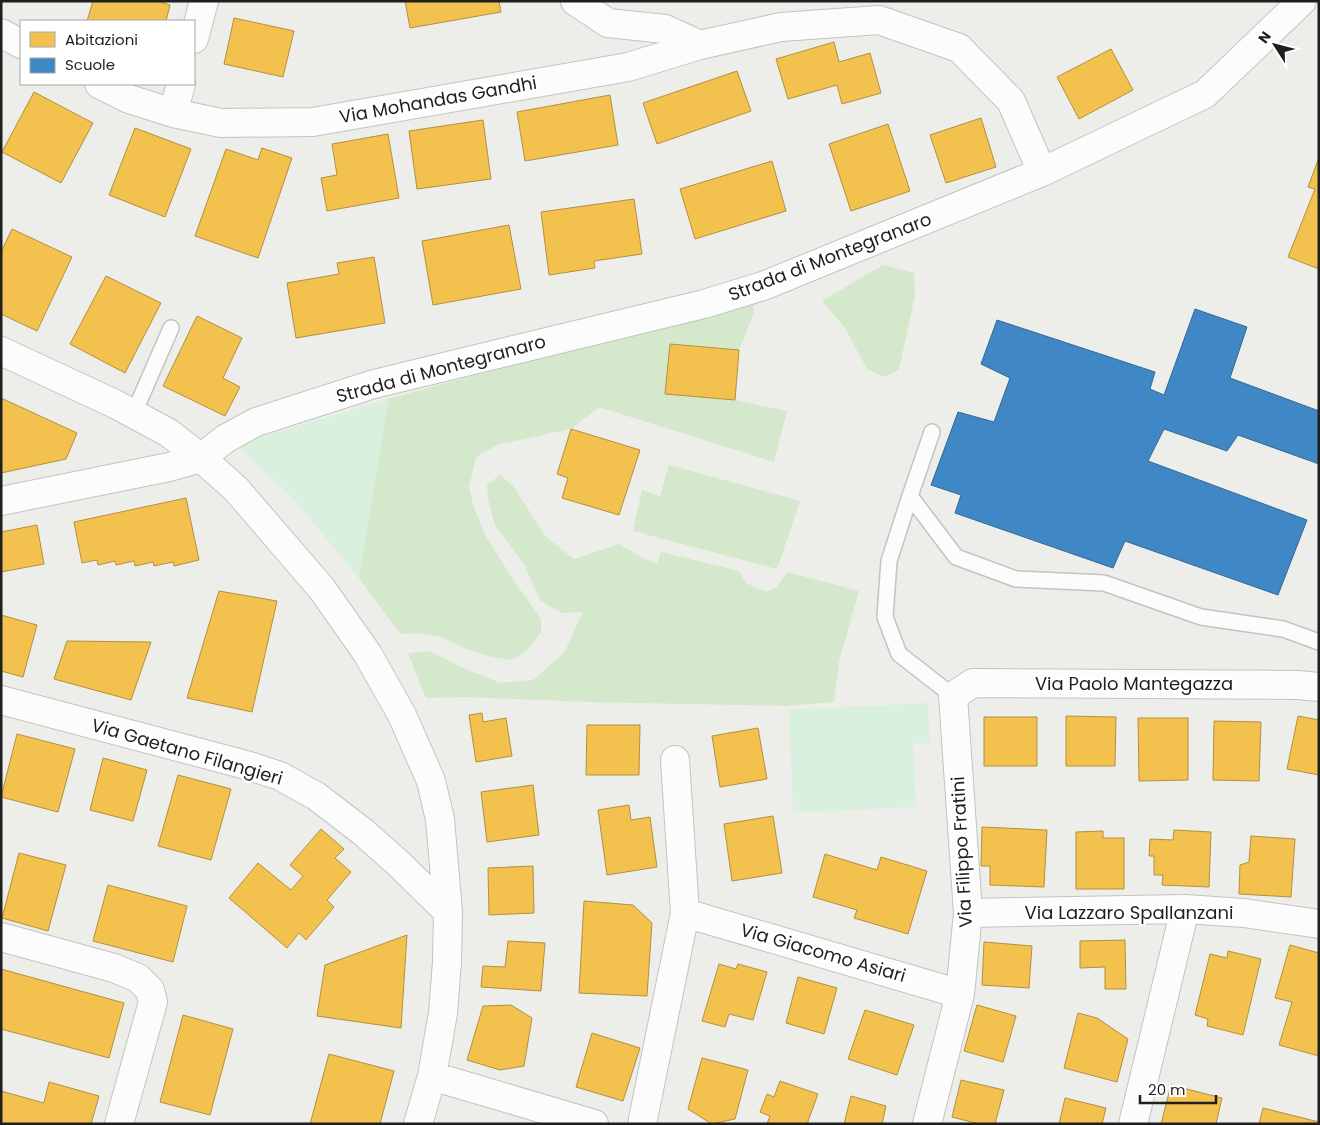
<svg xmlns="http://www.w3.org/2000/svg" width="1320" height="1125" viewBox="0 0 1320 1125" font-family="Poppins,sans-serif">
<rect width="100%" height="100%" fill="#edede9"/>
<!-- grass -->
<path fill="#d4e8cb" d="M883,265L914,273L915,295L899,370L884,377L867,369L845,328L822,301Z
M753,299L754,312L739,350L670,344L666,394L735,400L787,411L774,462L599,407L571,429L499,444L476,457L469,487L473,505L485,535L512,578L541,619V632L529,649L512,660L488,656L466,649L442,637L417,633L400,634L359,578L388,399Z
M669,465L800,501L777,569L633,531L642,490L660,496Z
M500,475L513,486L546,537L574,559L619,544L639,556L657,564L661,552L739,571L746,583L766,592L777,587L787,572L859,591L839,661L834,702L787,706L590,702L466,697L426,698L408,653L430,651L463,668L500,683L533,680L564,653L583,612L561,613L540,600L525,566L495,525L488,499L487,485Z"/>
<!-- park -->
<path fill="#d9f0de" d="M388,399L359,578L296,502L237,444Z
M928,703L930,743L913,744L916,807L793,813L789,710Z"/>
<!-- homes -->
<path fill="#f2c14e" stroke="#b39040" d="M93,1H157L170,5L166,21H87Z
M405,1H499L501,12L410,28Z
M234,18L294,31L283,77L224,64Z
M834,42L839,62L870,53L881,93L842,104L837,85L788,99L776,59Z
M1111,49L1133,90L1079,119L1057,77Z
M737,71L751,111L657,144L643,103Z
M34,92L93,123L61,183L2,152Z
M610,95L618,145L525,161L517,112Z
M981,118L996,167L946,183L930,135Z
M483,120L491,179L417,189L409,131Z
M888,124L910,191L851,211L829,144Z
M135,128L191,149L165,217L109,195Z
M388,134L399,198L327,211L321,178L337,175L332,144Z
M262,148L292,158L258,258L195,236L226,149L258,160Z
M1318,160H1319V269L1288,257L1315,189L1308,187Z
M772,161L786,211L695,239L680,189Z
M634,199L642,254L594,261L595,268L549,275L541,212Z
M509,225L521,289L433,305L422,241Z
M12,229L72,257L37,331L1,314V252Z
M374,257L385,323L296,338L287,283L339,274L337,263Z
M106,276L161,303L125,373L70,344Z
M197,316L242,338L223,378L240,387L225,416L163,386Z
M670,344L739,350L735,400L665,394Z
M1,398L77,433L66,459L1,473Z
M571,429L640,450L619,515L562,498L568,478L557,474Z
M186,498L199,560L174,566L173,562L154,566L153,562L135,566L134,561L116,565L115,561L98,565L97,560L82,563L74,522Z
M37,525L44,564L1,572V532Z
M219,591L277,601L252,712L187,698Z
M1,615L37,625L23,677L1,671Z
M67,641L151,642L131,700L54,679Z
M482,713L483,722L506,718L512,756L476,762L469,715Z
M1066,716L1116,717L1115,766H1066Z
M1298,716L1319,720V775L1287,769Z
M984,717H1037V766H984Z
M1138,718H1188V780L1139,781Z
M1214,721L1261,722L1259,781L1213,780Z
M587,725H640L639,775H586Z
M758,728L767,779L720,787L712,736Z
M17,734L75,749L58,812L1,797Z
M103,758L147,770L133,821L90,810Z
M178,775L231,789L211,860L158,846Z
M533,785L539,835L487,842L481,792Z
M629,805L631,820L650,817L657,867L607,875L598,810Z
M773,816L782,873L732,881L724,824Z
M982,827L1047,830L1044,887L990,885V866H981Z
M321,829L344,849L335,858L351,872L327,900L334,907L306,940L299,933L287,948L229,898L258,863L291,890L303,876L290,865Z
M1174,830L1211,832L1209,887L1162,885L1163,875H1154V856H1149L1150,839L1173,840Z
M1103,831V838H1124V889H1076V832Z
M1251,836L1295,839L1291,897L1239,894L1240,865L1249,862Z
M19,853L66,865L48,931L2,918Z
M825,854L877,870L881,857L927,871L908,934L854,918L857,910L813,897Z
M533,866L534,913L489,915L488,868Z
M108,885L187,906L173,962L93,941Z
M584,901L633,905L652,923L647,996L579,993Z
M407,935L401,1028L317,1016L325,965Z
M1125,940L1126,989H1105V967L1080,968V941Z
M508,941L545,943L541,991L481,987L483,966L505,967Z
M984,942L1032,946L1029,988L982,985Z
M1290,945L1319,953V1056L1279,1045L1292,1002L1275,998Z
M1228,951L1261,959L1243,1035L1207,1026L1208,1019L1195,1015L1210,954L1227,958Z
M719,964L736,969L738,964L767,972L753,1020L729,1014L725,1027L702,1021Z
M1,969L124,1003L109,1058L1,1029Z
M798,977L837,988L824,1034L786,1023Z
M511,1005L532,1018L524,1066L500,1070L467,1060L483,1006Z
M977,1005L1016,1016L1003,1062L964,1051Z
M865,1010L914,1025L897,1075L848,1059Z
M1078,1013L1097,1018L1128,1039L1117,1082L1064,1068Z
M183,1015L233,1029L210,1115L160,1102Z
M592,1033L640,1048L623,1101L576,1087Z
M329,1054L394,1071L380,1124H310Z
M702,1058L748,1070L735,1119L712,1124L688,1109Z
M961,1080L1004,1090L995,1124H979L952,1117Z
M780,1081L818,1094L807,1124H767L770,1116L760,1112L767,1094L774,1097Z
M49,1082L99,1096L91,1124H1V1091L44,1103Z
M1171,1085L1222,1098L1216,1124H1161Z
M851,1096L886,1106L882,1124H844Z
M1065,1098L1106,1108L1102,1124H1059Z
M1263,1108L1319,1122V1124H1259Z"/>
<!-- schools -->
<path fill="#3f88c5" stroke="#356893" d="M1195,309L1247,327L1230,378L1319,411V464L1238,435L1227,451L1164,429L1148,461L1307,520L1278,595L1125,541L1113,568L955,513L961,495L931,485L958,412L994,422L1010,378L981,364L997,320L1155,372L1150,389L1164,395Z"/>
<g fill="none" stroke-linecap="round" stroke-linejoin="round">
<!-- service casing -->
<g stroke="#c3c3c1" stroke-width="18">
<path id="service" d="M134,413L171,328
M932,432L910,496L956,557L1016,579L1104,583L1201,617L1283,629L1319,642
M910,496L889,561L885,617L899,654L953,696"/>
</g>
<!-- minor casing -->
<g stroke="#c3c3c1" stroke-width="30">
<path id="minor" d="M575,1L608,23L665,29L700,45
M1,33L21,44
M194,39L204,1
M99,84L129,99L173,113L221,123L313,122L628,67L700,45L781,27L879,20L959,48L1011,101L1042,172
M173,113L181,84
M1,351L115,404L169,433L201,458L236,489L322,589L367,653L402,715L431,781L440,819L448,912L447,962L443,1013L432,1076L418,1124
M1,501L169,467L201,458L225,439L256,422L374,384L704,304L763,286L1042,172L1205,94L1302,1
M1,700L246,765L280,776L316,796L363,832L398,863L448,912
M685,913L960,994
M968,913L1185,909L1244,913L1319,924
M1,937L114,968L138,978L150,990L153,1002L119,1124
M432,1076L594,1124
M642,1124L685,913L675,760
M927,1124L960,994L968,913L953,696L973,683L1298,685L1319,687
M1133,1124L1185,909"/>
</g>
<!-- service -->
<use href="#service" stroke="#fcfcfc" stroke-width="15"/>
<!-- minor -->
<use href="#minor" stroke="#fcfcfc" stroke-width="28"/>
</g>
<g text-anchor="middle" stroke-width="5" stroke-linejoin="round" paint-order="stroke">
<!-- street labels -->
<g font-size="18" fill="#1f1f1f" stroke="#fff">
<text transform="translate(438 100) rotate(-10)" y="6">Via Mohandas Gandhi</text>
<text transform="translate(830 257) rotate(-21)" y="6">Strada di Montegranaro</text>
<text transform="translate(441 369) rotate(-15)" y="6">Strada di Montegranaro</text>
<text x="1134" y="690">Via Paolo Mantegazza</text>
<text transform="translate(187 752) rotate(16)" y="6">Via Gaetano Filangieri</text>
<text transform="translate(962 852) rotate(-93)" y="6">Via Filippo Fratini</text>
<text x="1129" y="919">Via Lazzaro Spallanzani</text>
<text transform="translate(823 953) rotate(16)" y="6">Via Giacomo Asiari</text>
</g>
</g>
<!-- border -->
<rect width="1320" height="1125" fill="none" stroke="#1f1f1f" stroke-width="5"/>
<!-- legend -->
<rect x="20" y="20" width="175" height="65" fill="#ffffff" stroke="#a5a5a5"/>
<rect x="30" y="32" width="25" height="15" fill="#f2c14e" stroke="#a5a5a5"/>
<text x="65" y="45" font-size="15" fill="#1f1f1f">Abitazioni</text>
<rect x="30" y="58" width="25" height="15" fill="#3f88c5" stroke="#a5a5a5"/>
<text x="65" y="70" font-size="15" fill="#1f1f1f">Scuole</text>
<!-- north arrow -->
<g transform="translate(1275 45) rotate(306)" stroke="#ffffff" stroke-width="4" paint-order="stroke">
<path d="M0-4L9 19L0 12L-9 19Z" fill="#1f1f1f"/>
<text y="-8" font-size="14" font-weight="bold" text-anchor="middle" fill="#1f1f1f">N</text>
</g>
<!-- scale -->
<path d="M1140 1095v8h76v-8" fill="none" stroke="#1f1f1f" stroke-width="2.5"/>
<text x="1148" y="1095" font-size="15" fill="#1f1f1f" stroke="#ffffff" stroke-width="4" paint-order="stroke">20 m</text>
</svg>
